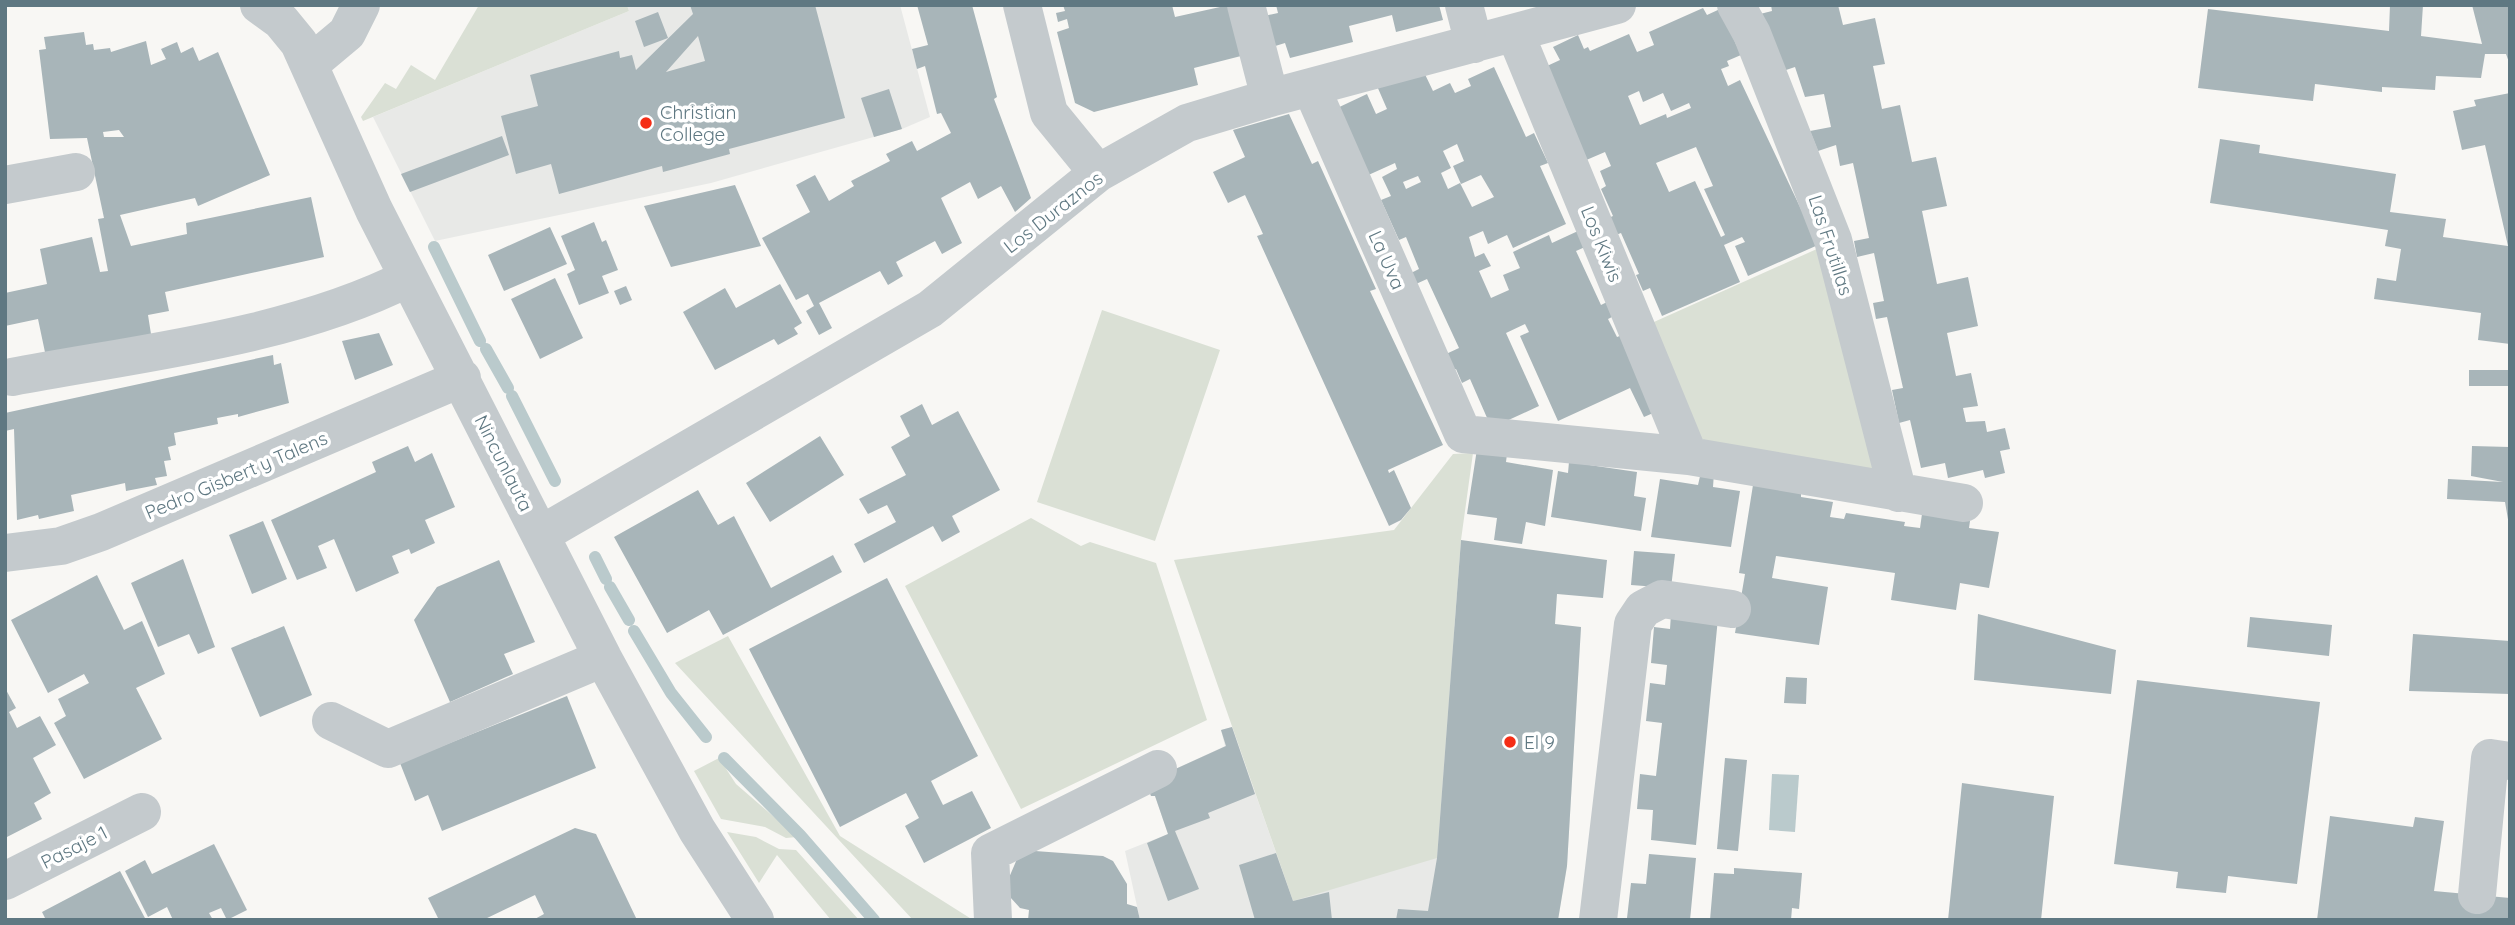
<svg xmlns="http://www.w3.org/2000/svg" width="2515" height="925" viewBox="0 0 2515 925" font-family="Quicksand,sans-serif">
<rect width="100%" height="100%" fill="#f8f7f4"/>
<!-- built -->
<path fill="#e8e9e7" d="M627,5H900L930,117L902,129L711,183L435,241L373,117L629,11Z
M1456,624L1581,627L1567,866L1558,920H1140L1125,851L1168,834L1155,796H1151L1148,788L1160,776L1225,746L1221,730L1232,727L1293,901Z"/>
<!-- green -->
<path fill="#dae0d5" d="M479,5H627L629,11L363,121L361,117L385,83L396,89L411,65L435,80Z
M1828,244L1876,471L1719,454L1692,430L1645,326Z
M1102,310L1220,350L1155,541L1037,502Z
M1473,453L1461,540L1437,858L1293,901L1174,560L1394,530L1453,454Z
M1031,518L1081,546L1090,542L1156,563L1207,720L1021,809L905,586Z
M728,636L840,836L973,920H913L675,663Z
M719,758L736,784L797,837L786,838L765,827L721,819L694,771Z
M727,832L756,837L779,849L796,850L859,920H831L777,855L759,883Z"/>
<!-- water -->
<path fill="#bacacc" d="M1772,774L1799,775L1795,832L1769,830Z"/>
<g fill="none" stroke-linecap="round" stroke-linejoin="round">
<!-- stream -->
<path stroke="#bacacc" stroke-width="12" d="M434,247L480,341
M486,349L508,388
M512,396L555,481
M595,557L606,579
M610,587L629,620
M634,631L671,693L706,737
M724,758L800,835L874,920"/>
</g>
<!-- building -->
<path fill="#a8b5b9" fill-rule="evenodd" d="M690,5H815L845,118L729,149L730,154L663,172L662,166L559,194L551,164L516,174L501,116L538,106L530,75L619,51L620,58L632,55L636,70L693,14ZM698,36L705,61L666,72Z
M917,5H972L997,97L994,99L1031,198L1015,212L1001,186L978,199L970,182L941,198L962,243L942,254L935,241L896,262L903,276L888,285L880,271L819,303L832,328L819,335L806,311L814,306L808,294L796,300L762,238L810,212L796,185L815,175L829,201L854,186L851,181L890,161L886,154L912,141L917,151L951,133L941,113L937,114L925,66L917,69L912,49L928,45Z
M1063,5H1172L1175,17L1229,5L1241,56L1194,68L1198,85L1094,112L1075,103L1057,32L1069,28L1067,19L1058,22L1056,13L1065,11Z
M1276,5H1439L1443,20L1396,32L1392,15L1349,26L1353,42L1290,58L1285,43L1272,47L1264,16L1278,13Z
M1771,5H1838L1843,25L1875,18L1885,64L1873,66L1882,109L1900,105L1912,162L1936,157L1947,206L1922,211L1937,284L1968,277L1978,326L1947,333L1956,376L1971,373L1978,406L1963,408L1966,422L1985,421L1987,432L2005,428L2010,449L2000,451L2005,473L1985,478L1983,470L1948,478L1945,463L1921,468L1910,420L1899,423L1892,390L1903,388L1887,317L1876,319L1873,303L1884,301L1874,253L1857,257L1854,241L1869,238L1853,163L1840,166L1836,145L1818,151L1810,131L1831,127L1824,94L1805,97L1795,67L1783,71L1760,14L1772,11Z
M2390,5H2423L2421,36L2482,44L2472,5H2510V65L2506,54H2485L2481,78L2436,76L2435,90L2382,87V92L2315,84L2313,101L2198,88L2208,9L2389,31Z
M1703,8L1707,15L1720,9L1741,55L1727,61L1729,66L1721,69L1728,86L1740,80L1818,245L1748,276L1735,246L1745,242L1742,237L1724,245L1740,282L1662,316L1650,288L1643,291L1636,275L1639,274L1621,233L1613,236L1606,219L1613,216L1601,189L1606,186L1600,171L1611,166L1605,152L1584,161L1547,66L1560,60L1553,47L1578,35L1584,49L1588,47L1590,51L1629,34L1637,52L1654,45L1649,32ZM1639,91L1643,102L1663,93L1671,111L1689,103L1691,108L1667,118L1666,114L1640,125L1628,96ZM1696,147L1713,186L1704,189L1725,235L1721,237L1695,181L1669,192L1656,163Z
M658,12L668,38L644,47L635,21Z
M84,32L86,45L93,44L94,50L110,48L111,52L146,41L151,65L166,59L161,49L177,42L181,53L193,47L199,61L218,52L270,175L198,206L195,198L120,215L131,246L187,234L186,223L311,197L324,257L165,292L169,311L148,315L151,334L46,357L38,319L5,326V293L47,284L40,249L92,237L100,272L108,271L98,219L104,218L87,138L50,139L39,50L46,49L44,37ZM119,130L124,137H104L103,132Z
M1421,66L1433,91L1450,83L1455,93L1471,86L1468,79L1494,67L1526,137L1534,133L1548,163L1540,166L1566,224L1513,248L1507,235L1488,244L1483,231L1469,237L1475,257L1484,253L1491,266L1479,271L1491,298L1509,290L1503,275L1520,268L1513,252L1549,235L1552,243L1578,231L1585,247L1576,251L1601,305L1609,301L1616,315L1608,319L1617,337L1625,334L1660,410L1644,417L1630,388L1558,421L1520,336L1529,332L1525,324L1506,333L1539,406L1502,423L1488,420L1470,379L1462,383L1456,369L1453,370L1446,354L1459,348L1427,279L1416,284L1411,273L1419,269L1406,237L1399,240L1381,200L1391,196L1382,177L1397,169L1395,163L1364,177L1333,110L1367,94L1376,114L1387,109L1377,86ZM1457,144L1464,161L1453,166L1461,184L1481,175L1494,197L1472,207L1460,183L1448,189L1441,173L1451,168L1443,151ZM1418,176L1421,182L1406,189L1403,182Z
M889,89L902,129L874,137L861,98Z
M2510,93V344L2478,340L2481,313L2374,299L2377,278L2396,281L2401,249L2385,246L2388,230L2210,203L2220,139L2260,145L2259,153L2396,174L2390,212L2446,219L2443,237L2508,246L2485,145L2462,150L2453,111L2476,106L2474,100Z
M1289,114L1312,164L1318,161L1376,289L1370,291L1443,445L1388,470L1389,473L1394,470L1411,508L1401,520L1389,526L1257,236L1263,234L1245,195L1228,203L1213,172L1245,157L1233,130Z
M502,136L509,155L410,192L401,174Z
M735,185L761,246L671,267L644,206Z
M594,222L602,242L606,240L618,270L602,276L609,293L579,305L567,274L575,270L561,236Z
M550,227L567,264L504,291L488,255Z
M555,278L583,338L540,359L511,299Z
M780,284L802,323L794,328L798,334L778,345L774,339L715,370L683,312L725,288L736,308Z
M626,286L632,300L620,305L614,291Z
M379,333L393,365L355,380L342,341Z
M273,355L274,365L281,363L289,403L238,417V414L217,418L218,424L174,433L176,445L168,447L171,460L164,461L167,476L155,478L157,485L126,491L125,483L71,495L74,511L39,519L38,515L17,520L14,429L5,431V413Z
M2469,370H2510V386H2469Z
M922,404L932,425L958,411L1000,490L952,516L960,532L942,542L933,526L864,563L854,544L896,522L887,505L868,514L859,499L906,475L891,447L910,436L900,416Z
M820,436L844,475L770,522L746,483Z
M408,446L415,462L432,453L455,507L425,520L435,543L411,554L409,549L392,556L399,573L356,592L334,539L318,546L327,568L297,580L271,520L376,472L372,462Z
M2472,446L2510,447V531L2505,502L2447,499L2448,479L2503,482L2471,476Z
M1477,449L1507,454L1506,462L1553,470L1545,526L1526,522L1522,544L1494,540L1497,518L1467,514Z
M1569,462L1637,472L1634,496L1646,498L1641,531L1551,517L1558,471L1568,473Z
M1701,472L1714,473L1713,487L1740,491L1731,547L1651,537L1660,479L1698,485Z
M1753,485L1801,493V497L1833,502L1830,517L1844,519L1846,513L1905,522L1904,526L1920,528L1922,514L1970,521L1969,528L1999,532L1989,588L1960,583L1956,610L1891,600L1895,573L1776,556L1772,578L1828,587L1819,645L1735,633L1745,574L1739,573Z
M698,490L718,525L734,516L771,588L833,555L842,572L723,635L709,610L667,633L614,537Z
M263,521L287,579L252,594L229,535Z
M1461,540L1607,560L1603,598L1557,594L1555,624L1581,627L1567,866L1558,920H1396L1398,909L1428,911L1437,858Z
M1634,551L1675,554L1671,588L1631,585Z
M183,559L215,647L198,654L189,634L158,647L131,583Z
M499,560L535,642L504,654L513,674L450,702L414,620L437,587Z
M97,575L124,630L142,621L165,674L136,688L162,739L84,779L54,723L66,716L58,699L89,683L84,674L48,693L11,620Z
M887,578L978,756L931,781L943,805L972,791L991,828L924,863L905,826L919,818L906,793L840,827L749,649Z
M1671,614L1718,618L1696,845L1651,840L1653,810L1637,809L1640,774L1656,776L1662,723L1646,721L1650,683L1665,685L1667,665L1651,663L1654,627L1670,629Z
M1978,614L2116,650L2111,694L1974,680Z
M2250,617L2332,625L2329,656L2247,647Z
M284,626L312,695L260,717L231,648Z
M2413,634L2510,641V694L2409,691Z
M1786,677L1807,678L1806,704L1784,703Z
M2137,680L2320,702L2297,884L2228,876L2226,893L2176,888L2178,872L2114,864Z
M5,688L16,708L9,712L17,728L40,716L56,745L33,758L51,793L34,803L42,819L5,838Z
M567,696L596,768L442,831L428,795L415,801L400,763Z
M1232,727L1255,794L1208,813L1210,818L1175,831L1199,889L1168,901L1147,843L1168,834L1155,796H1151L1148,788L1160,776L1226,746L1221,730Z
M1725,758L1747,760L1738,851L1717,849Z
M1962,783L2054,796L2041,920H1948Z
M2330,816L2413,827L2415,817L2444,821L2434,891L2510,898V920H2317Z
M575,828L596,834L637,920H533L544,914L535,895L483,920H439L428,898Z
M214,844L247,910L227,920L221,908L209,913L213,920H173L167,907L148,917L125,871L145,860L152,874Z
M1035,851L1103,856L1113,861L1127,884V904L1137,907L1140,920H1028L1029,910L1020,908L1010,897L1008,880L1017,859Z
M1276,853L1293,901L1329,892L1332,920H1255L1239,865Z
M1649,854L1696,858L1690,920L1627,918L1631,883L1646,884Z
M1734,868L1802,873L1799,909L1792,908L1791,920H1710L1714,873L1734,874Z
M120,871L146,920H46L42,912Z"/>
<g fill="none" stroke-linecap="round" stroke-linejoin="round">
<!-- minor -->
<path stroke="#c4cacd" stroke-width="38" d="M259,5L281,21L299,43L374,210L603,658L697,830L755,920
M1022,5L1049,113L1098,173
M1246,5L1270,98
M1464,5L1474,44
M1736,5L1752,34L1833,240L1898,493
M1515,33L1689,456
M310,64L347,33L361,5
M1311,87L1463,434L1689,456L1964,503
M5,185L76,172
M12,377C139,353 292,337 408,278
M540,535L930,309L1098,173L1187,123L1270,98L1617,5
M5,553L61,546L101,532L462,378
M331,721L388,749L603,658
M5,881L142,812
M2477,895L2490,758L2510,761
M993,920L990,853L1158,769
M1598,920L1633,624L1643,609L1662,599L1732,609"/>
</g>
<!-- markers -->
<g fill="#f52d16" stroke="#fff" stroke-width="2.5">
<circle cx="646" cy="123" r="7"/>
<circle cx="1510" cy="742" r="7"/>
</g>
<g text-anchor="middle" stroke-width="7" stroke-linejoin="round" paint-order="stroke">
<!-- poi labels -->
<g font-size="19" fill="#5f7882" stroke="#fff" text-anchor="start">
<text x="660" y="119">Christian<tspan x="660" dy="22">College</tspan></text>
<text x="1524" y="749">El 9</text>
</g>
<!-- street labels -->
<g font-size="19" fill="#5f7882" stroke="#fff">
<text transform="translate(1053 212) rotate(-38)" y="7">Los Duraznos</text>
<text transform="translate(1602 244) rotate(68)" y="7">Los Kiwis</text>
<text transform="translate(1831 245) rotate(72)" y="7">Las Frutillas</text>
<text transform="translate(1387 260) rotate(66)" y="7">La Uva</text>
<text transform="translate(504 463) rotate(63)" y="7">Nincunlauta</text>
<text transform="translate(236 475) rotate(-23)" y="7">Pedro Gisbert y Talens</text>
<text transform="translate(74 847) rotate(-27)" y="7">Pasaje 1</text>
</g>
</g>
<!-- border -->
<rect width="2515" height="925" fill="none" stroke="#5f7882" stroke-width="14"/>
</svg>
